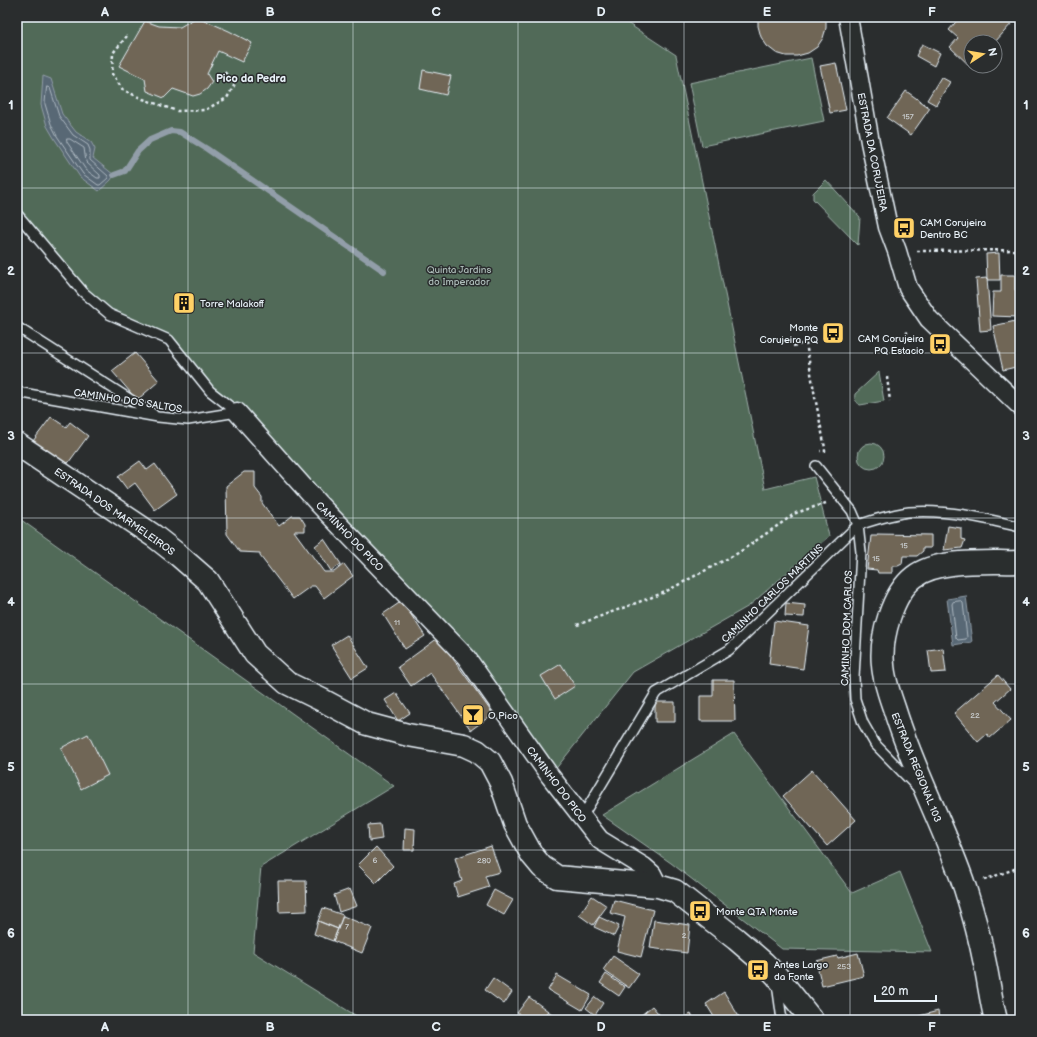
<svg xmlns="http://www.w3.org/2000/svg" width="1037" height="1037" viewBox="0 0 1037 1037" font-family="'Balsamiq Sans',sans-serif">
<rect width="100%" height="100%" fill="#2a2d2e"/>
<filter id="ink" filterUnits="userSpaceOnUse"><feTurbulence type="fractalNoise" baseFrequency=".025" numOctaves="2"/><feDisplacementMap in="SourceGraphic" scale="8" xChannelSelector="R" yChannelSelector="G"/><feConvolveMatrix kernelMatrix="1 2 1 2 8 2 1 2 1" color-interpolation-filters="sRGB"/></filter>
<g filter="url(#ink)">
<!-- green -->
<path fill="#516a58" stroke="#9caea8" d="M17,17H618L676,55L765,489L814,477L829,536L749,606L633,672L550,776L466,657L169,340L109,314L17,214Z
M811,58L824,121L702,146L689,83Z
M826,180L860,217L858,245L813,199V193Z
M879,372L884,401L860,405C856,402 854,399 855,394Z
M858 456a13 13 0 1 1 26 0a13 13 0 1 1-26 0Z
M17,517L394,786L261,867L253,952L363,1020H17Z
M734,734L852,893L900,872L932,952L782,949L671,863L602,815Z"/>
<!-- water -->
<path fill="#586774" stroke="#929ea9" d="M43,76L51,79L62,114L76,132L91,142L95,149L93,158L114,175L111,180L99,191L80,177L54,138L47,126L41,105Z
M966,596L972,642L953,645L947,599Z"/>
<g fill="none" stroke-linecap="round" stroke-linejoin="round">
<!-- shore -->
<path stroke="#aebac3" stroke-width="1" d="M47,87L50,88L59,116L73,135L88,145L90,150V160L108,176V178L100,185H98L83,174L57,136L51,124L45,104Z
M67,139H70L84,148L86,162L100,175V178H97L86,170L67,142Z
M961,601L963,603L967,637L966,639L958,640L956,638L952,604L953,602Z"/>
<!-- stream -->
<path stroke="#929ea9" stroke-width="6" d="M114,175L125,171L138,151L150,140L171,131L180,132L207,149L384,271"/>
</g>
<!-- building -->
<path fill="#6f6657" stroke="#e8f1f8" d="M197,17L229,31L252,43L242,62L218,51L207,74L212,82L207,89L200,94L193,96L173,89L164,98L147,91L145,79L119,66L145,21L159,26L180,27Z
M758,17H826V28L823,38L817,47L808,53L797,56H786L776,53L767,46L761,37L758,26Z
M960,17H1006L1012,23L995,42H971V66H974L972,68L950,47L958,38L949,30Z
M922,44L940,53L934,66L916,56Z
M836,63L846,110L830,113L820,66Z
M423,70L451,76L446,95L420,89Z
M941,77L950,82L936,105L927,100Z
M906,91L930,108L911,135L887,118Z
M999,253L1000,280H987L986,254Z
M1001,275H1015V290H1019V317L992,316L993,292H1001Z
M987,278L991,330L980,331L976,279Z
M175 304a9 9 0 1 1 18 0a9 9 0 1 1-18 0Z
M1020,320V366L1003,370L993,326Z
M135,353L159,381L137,400L112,371Z
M51,417L66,427L70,422L88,436L66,466L33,441Z
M140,461L147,470L155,464L177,494L155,510L135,483L127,489L118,477Z
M244,472H255V488L262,497V503L279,526L292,516H300L305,524V531H294L324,572H334L344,564L353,576L324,598L315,586H311L293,599L260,556V553L240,552L227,534L226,486Z
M948,526L961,528V539L965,540L962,548L944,550Z
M877,534L931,535V548H923V551L917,556H903L902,564L898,566H892V573H878L877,570L867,569L871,536H877Z
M324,539L341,564L331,571L315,546Z
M402,601L425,636L405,649L383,614Z
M786,603L805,605L804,617L785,616Z
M774,621L809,626L803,669L769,664Z
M347,635L368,668L352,678L331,645Z
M438,638L493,714L471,730L430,673L411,686L398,667Z
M943,648L946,672L931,673L928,650Z
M561,664L575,686L555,699L541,676Z
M998,675L1010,689L995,702L1011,720L990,738L987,734L978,742L954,713Z
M713,680H734L735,721H700V696H713Z
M396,693L410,713L398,721L385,700Z
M655,702H675V722H655Z
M88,734L108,775L81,789L61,748Z
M812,770L856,820L827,846L783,796Z
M380,824L382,839L369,841L368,825Z
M405,828L415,829L414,850H404Z
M491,846L500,872L485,876L489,887L458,897L454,884L462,881L455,858Z
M376,847L393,866L376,883L358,865Z
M278,881H306L307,911L279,912Z
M350,889L357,906L339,912L334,895Z
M494,890L513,900L504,915L486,905Z
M592,896L607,906L593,925L579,915Z
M614,900L653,910L641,957L617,951L625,917L610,913Z
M323,908L343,915L338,929L318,921Z
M343,916L372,928L362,953L333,941Z
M599,917L619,926L614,936L594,927Z
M654,920L690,925L687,953L650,948Z
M318,921L338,929L333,941L314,934Z
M858,953L864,976L822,986L816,961L837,956L838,958Z
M613,956L639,974L629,988L603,970Z
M606,974L625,987L619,996L600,983Z
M557,975L591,995L582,1010L548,990Z
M493,978L512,992L504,1004L485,990Z
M724,992L741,1020H716L706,1004Z
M529,997L548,1011L542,1020H527L517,1013Z
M595,997L603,1003L595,1015L586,1008Z
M652,1006L664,1020H641L639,1017Z
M548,1011L560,1020H542Z
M938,1011L939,1019L920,1020L919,1016Z
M691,1014L694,1020H683L682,1018Z"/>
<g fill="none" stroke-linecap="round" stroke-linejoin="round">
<!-- lane casing -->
<g stroke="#e8f1f8" stroke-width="12">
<path id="lane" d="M17,214L83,292L109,314L169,340L210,391L237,412
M17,327L153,414
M17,392L158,417L188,420L237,412
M816,466L852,511L858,525L861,552L854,677L855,699L863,723L875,744L917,787
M582,817L656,693L729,650L858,525C874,520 892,514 909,512C946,509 984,518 1020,527
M777,984L782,1020"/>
</g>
<!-- street casing -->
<g stroke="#e8f1f8" stroke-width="21">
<path id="street" d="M848,17L870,142L888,227L897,251L908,288L929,319L1020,406
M237,412L318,503L466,657L550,776L600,840L644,867L652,874L658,886"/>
</g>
<!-- secondary casing -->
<g stroke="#e8f1f8" stroke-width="25">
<path id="secondary" d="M17,444L154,536L177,554L208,581L255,654L287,683L324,701L367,724L408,735L464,745L477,751L490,762L501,783L515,824L532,855L542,867L557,877L658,886L675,891L736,939L764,963L776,975L812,1020
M996,1020C991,1001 989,983 985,964C980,938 973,913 965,888C945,828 914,772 895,711C890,696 884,681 883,665C880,638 892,594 914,577C938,558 990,563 1020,562"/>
</g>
<!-- path -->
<path stroke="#e8f1f8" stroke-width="2.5" stroke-dasharray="3 3" stroke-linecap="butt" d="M127,36L113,53L112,74L123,90L143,99L177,111L205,110L227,98L236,82L224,72
M917,251L1020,250
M906,333L908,332
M884,338H886
M806,343L815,397L825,448V451H820
M793,346L801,344
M887,377L890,401
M577,625L663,593L738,553L796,513L826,503
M984,880L1020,867"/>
<!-- lane -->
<use href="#lane" stroke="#2a2d2e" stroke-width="9"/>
<!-- street -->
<use href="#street" stroke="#2a2d2e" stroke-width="18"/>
<!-- secondary -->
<use href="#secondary" stroke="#2a2d2e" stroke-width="22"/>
</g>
</g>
<!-- grid -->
<path fill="none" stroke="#e8f1f8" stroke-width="1" stroke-opacity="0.55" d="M188,17V1020M353,17V1020M518,17V1020M684,17V1020M850,17V1020M17,188H1020M17,353H1020M17,518H1020M17,684H1020M17,850H1020"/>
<!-- icons -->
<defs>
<g id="bus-square" transform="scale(1.15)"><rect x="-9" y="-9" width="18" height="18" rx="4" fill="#ffd166" stroke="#2a2d2e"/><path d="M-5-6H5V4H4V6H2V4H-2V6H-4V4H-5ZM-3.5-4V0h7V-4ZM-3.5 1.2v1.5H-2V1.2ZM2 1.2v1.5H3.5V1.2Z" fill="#111"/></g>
<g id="building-square" transform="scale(1.15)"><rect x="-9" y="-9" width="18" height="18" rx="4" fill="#ffd166" stroke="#2a2d2e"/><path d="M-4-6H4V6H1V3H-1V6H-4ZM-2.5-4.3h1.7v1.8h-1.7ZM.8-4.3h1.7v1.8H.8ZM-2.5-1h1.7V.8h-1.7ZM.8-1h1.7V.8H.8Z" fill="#111"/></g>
<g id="bar-square" transform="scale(1.15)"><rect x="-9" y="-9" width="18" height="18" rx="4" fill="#ffd166" stroke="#2a2d2e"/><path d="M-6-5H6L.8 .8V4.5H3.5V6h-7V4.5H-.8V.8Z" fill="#111"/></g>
</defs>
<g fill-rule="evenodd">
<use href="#bus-square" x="904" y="228"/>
<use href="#building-square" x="184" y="303"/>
<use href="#bus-square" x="833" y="333"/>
<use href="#bus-square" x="940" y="344"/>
<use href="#bar-square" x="473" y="715"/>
<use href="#bus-square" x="700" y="911"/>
<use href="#bus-square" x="758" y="970"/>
</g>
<g text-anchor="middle" stroke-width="3" stroke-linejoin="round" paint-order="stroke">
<!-- number labels -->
<g font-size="8" fill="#caced0">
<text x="908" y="119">157</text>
<text x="904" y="548">15</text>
<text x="876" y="561">15</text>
<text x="397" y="625">11</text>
<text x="975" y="718">22</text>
<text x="375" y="863">6</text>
<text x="484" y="863">280</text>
<text x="347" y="929">7</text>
<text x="684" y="938">2</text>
<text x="844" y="969">253</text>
</g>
<!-- street labels -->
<g font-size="10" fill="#e8f1f8" stroke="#2a2d2e">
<text transform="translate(873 152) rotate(79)" y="4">ESTRADA DA CORUJEIRA</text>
<text transform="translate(128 400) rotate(9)" y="4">CAMINHO DOS SALTOS</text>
<text transform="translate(115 511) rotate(35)" y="4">ESTRADA DOS MARMELEIROS</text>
<text transform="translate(350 536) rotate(46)" y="4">CAMINHO DO PICO</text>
<text transform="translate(772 593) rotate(-44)" y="4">CAMINHO CARLOS MARTINS</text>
<text transform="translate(846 628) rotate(-88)" y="4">CAMINHO DOM CARLOS</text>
<text transform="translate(917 767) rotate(68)" y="4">ESTRADA REGIONAL 103</text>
<text transform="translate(557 784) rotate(53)" y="4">CAMINHO DO PICO</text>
</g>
<!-- poi labels -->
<g font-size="10" fill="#e8f1f8" stroke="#2a2d2e" text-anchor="start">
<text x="920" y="226">CAM Corujeira<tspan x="920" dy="12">Dentro BC</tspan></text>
<text x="200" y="307">Torre Malakoff</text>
<text x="818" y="331" text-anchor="end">Monte<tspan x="818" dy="12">Corujeira PQ</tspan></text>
<text x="924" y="342" text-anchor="end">CAM Corujeira<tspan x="924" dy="12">PQ Estacio</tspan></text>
<text x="488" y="719">O Pico</text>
<text x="716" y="915">Monte QTA Monte</text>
<text x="774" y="968">Antes Largo<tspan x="774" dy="12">da Fonte</tspan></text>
</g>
<!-- park labels -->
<g font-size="10" fill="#acbbb8" stroke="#2a2d2e">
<text x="459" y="273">Quinta Jardins<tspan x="459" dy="12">do Imperador</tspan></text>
</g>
<!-- neighbourhood labels -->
<g font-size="11" font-weight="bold" fill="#e8f1f8" stroke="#2a2d2e">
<text x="251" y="82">Pico da Pedra</text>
</g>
</g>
<!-- margin -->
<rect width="1037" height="1037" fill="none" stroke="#2a2d2e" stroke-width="44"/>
<!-- north arrow -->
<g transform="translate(983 54) rotate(78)"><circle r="19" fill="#2a2d2e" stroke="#767b7f"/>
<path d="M0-3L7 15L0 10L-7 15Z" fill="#ffd166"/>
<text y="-6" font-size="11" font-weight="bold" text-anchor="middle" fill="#e8f1f8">N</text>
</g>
<!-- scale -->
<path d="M875 995v6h61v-6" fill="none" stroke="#e8f1f8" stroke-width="2"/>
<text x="881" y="995" font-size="12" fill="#e8f1f8" stroke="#2a2d2e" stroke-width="3" paint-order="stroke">20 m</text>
<rect x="22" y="22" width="993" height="993" fill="none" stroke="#e8f1f8" stroke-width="1.5"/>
<g font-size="13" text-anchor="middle" font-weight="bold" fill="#e8f1f8">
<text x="105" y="16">A</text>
<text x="270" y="16">B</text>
<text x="436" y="16">C</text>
<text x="601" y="16">D</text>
<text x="767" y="16">E</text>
<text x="932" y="16">F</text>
<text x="11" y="109">1</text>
<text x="1026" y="109">1</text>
<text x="11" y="275">2</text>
<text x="1026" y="275">2</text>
<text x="11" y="440">3</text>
<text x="1026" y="440">3</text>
<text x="11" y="606">4</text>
<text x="1026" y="606">4</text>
<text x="11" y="771">5</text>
<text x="1026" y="771">5</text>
<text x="11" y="937">6</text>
<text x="1026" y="937">6</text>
<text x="105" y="1031">A</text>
<text x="270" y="1031">B</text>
<text x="436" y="1031">C</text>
<text x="601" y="1031">D</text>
<text x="767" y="1031">E</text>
<text x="932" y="1031">F</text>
</g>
</svg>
